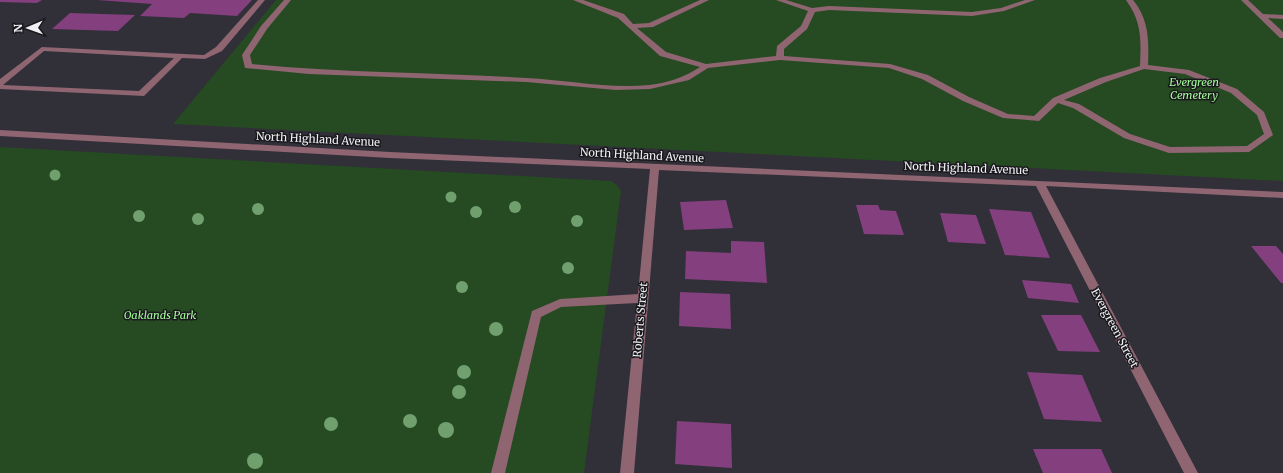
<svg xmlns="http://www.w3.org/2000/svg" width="1283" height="473" viewBox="0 0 1283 473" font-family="Merriweather,serif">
<rect width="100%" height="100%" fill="#313038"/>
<!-- green -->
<path fill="#264a22" d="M276,0H1283V181L173,124Z
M0,147L611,181L617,185L621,191L584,473H0Z"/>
<!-- building -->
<path fill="#843f7e" d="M0,0H42L37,3L0,2Z
M97,0H252L237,16L190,13L184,18L140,16L152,4Z
M70,13L135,15L118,31L52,29Z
M726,200L733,228L684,230L680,202Z
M856,205H878L880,210L896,211L904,235L864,234Z
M989,209L1031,212L1050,258L1005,255Z
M940,213L976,215L986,244L948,242Z
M731,241L764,242L767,283L685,279L686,251L731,253Z
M1251,246H1276L1283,254V283H1281Z
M1022,280L1071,284L1079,303L1028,298Z
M680,292L730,294L731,329L679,326Z
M1041,315H1081L1100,352L1058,351Z
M1027,372L1082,375L1102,422L1044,419Z
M677,421L731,424L732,468L675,464Z
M1033,449H1101L1112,473H1043Z"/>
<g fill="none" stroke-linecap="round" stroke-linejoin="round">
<!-- minor -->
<path fill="#8f6571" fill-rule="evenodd" d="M258,0H265L222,51L205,59L182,58L144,96L0,89V79L42,47L204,55L216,47ZM44,51L174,58L139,91L3,85Z
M284,0H291L267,29L250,55L252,64C343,73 434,72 526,78C567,80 609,89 649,85C668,83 685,77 700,67L660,56L618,18L573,0H583L624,14L633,24L649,23L700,0H709L653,27L637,28L666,52L706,64L776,56L777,46L801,26L808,11L776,0H786L812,8L829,6L972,12L1001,8L1025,0H1035L1004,11L972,16L829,10L815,12L807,29L784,49V56L890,64L928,75L969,97L1008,114L1034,116L1053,98L1100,78L1140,66C1141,39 1142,22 1126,0H1133C1149,19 1149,41 1148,65L1189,70L1237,89L1264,112L1273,135L1249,152L1169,153L1124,138L1073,108L1058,103L1039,121L1003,118L963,101L922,79L889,68L780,60L708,68L689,80L650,89L616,90L526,82L309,74L245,68L242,55L261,26ZM1144,69L1185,74L1231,93L1257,115L1264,134L1247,146L1170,147L1130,134L1079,104L1064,100L1106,82Z
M1241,0H1248L1263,14L1283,15V19L1268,18L1283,32V38H1280Z
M0,130L390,152L1283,192V198L1046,186L1198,473H1184L1036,186L659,170L634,473H620L637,303L561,307L541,317L505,473H491L532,311L560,299L638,294L650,169L390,158L0,136Z"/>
</g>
<!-- trees -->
<g fill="#70a06e">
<circle cx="55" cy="175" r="5.5"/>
<circle cx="451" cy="197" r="5.5"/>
<circle cx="515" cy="207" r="6"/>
<circle cx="258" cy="209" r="6"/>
<circle cx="476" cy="212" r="6"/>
<circle cx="139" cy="216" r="6"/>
<circle cx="198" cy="219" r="6"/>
<circle cx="577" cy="221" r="6"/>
<circle cx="568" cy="268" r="6"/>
<circle cx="462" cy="287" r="6"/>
<circle cx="496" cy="329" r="7"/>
<circle cx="464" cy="372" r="7"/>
<circle cx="459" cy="392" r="7"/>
<circle cx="410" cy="421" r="7"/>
<circle cx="331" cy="424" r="7"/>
<circle cx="446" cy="430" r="8"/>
<circle cx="255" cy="461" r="8"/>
</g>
<g text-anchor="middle" stroke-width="3" stroke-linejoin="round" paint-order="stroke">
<!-- park labels -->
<g font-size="11" font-style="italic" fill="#a3fc9a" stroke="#19181c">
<text x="1194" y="86">Evergreen<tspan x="1194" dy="13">Cemetery</tspan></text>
<text x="160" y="319">Oaklands Park</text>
</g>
<!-- street labels -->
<g font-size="11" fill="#efeff4" stroke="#19181c">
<text transform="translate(318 139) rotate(3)" y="4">North Highland Avenue</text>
<text transform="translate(642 155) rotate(3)" y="4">North Highland Avenue</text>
<text transform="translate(966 168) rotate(2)" y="4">North Highland Avenue</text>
<text transform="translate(640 320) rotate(-85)" y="4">Roberts Street</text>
<text transform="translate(1115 328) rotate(62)" y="4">Evergreen Street</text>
</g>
</g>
<!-- north arrow -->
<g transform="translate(28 28) rotate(268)" stroke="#19181c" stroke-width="3" paint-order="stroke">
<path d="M0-3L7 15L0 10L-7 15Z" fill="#efeff4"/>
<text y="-6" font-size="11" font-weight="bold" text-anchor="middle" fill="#efeff4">N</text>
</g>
</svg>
